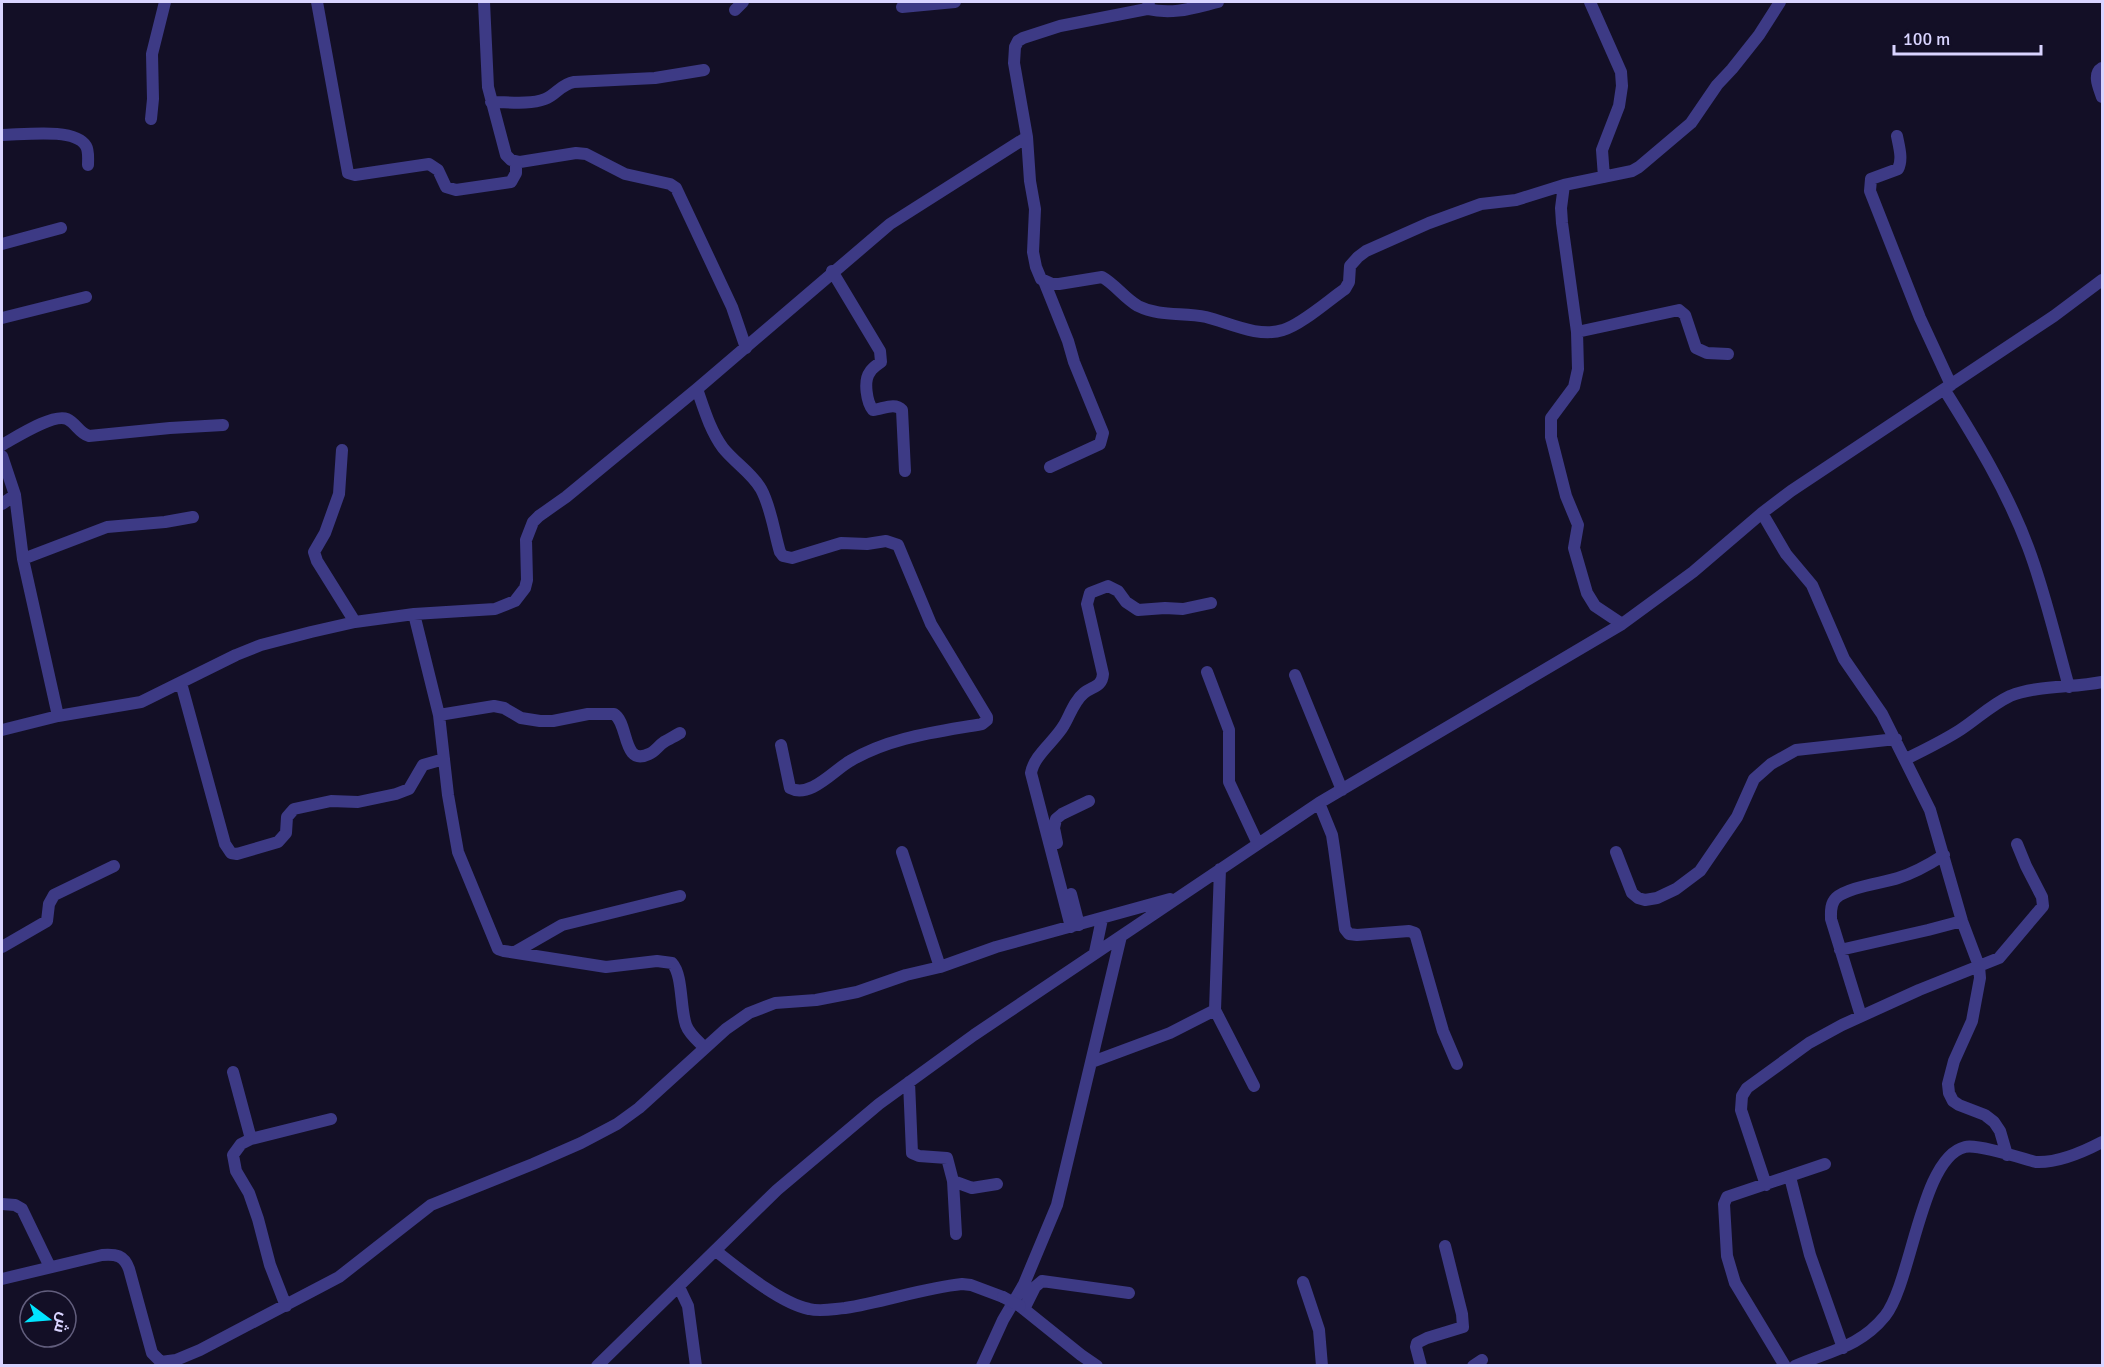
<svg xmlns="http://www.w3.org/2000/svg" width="2104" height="1367" viewBox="0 0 2104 1367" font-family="Signika,Cairo,sans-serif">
<rect width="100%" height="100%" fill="#130f26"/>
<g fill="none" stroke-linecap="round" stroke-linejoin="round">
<!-- minor -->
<path stroke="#3d3a85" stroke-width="12" d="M317,2L348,173L355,175L429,164L438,170L446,187L456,190L511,182L516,173V162
M484,2L488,87L506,155L511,160L520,162L576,153L586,154L625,174L670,184L676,188L732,307L746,348
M1590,2L1621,72L1622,86L1619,106L1602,150L1604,177
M902,7L955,2
M1147,9C1174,15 1193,8 1218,2
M735,10L743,2
M2102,68C2092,74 2099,88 2102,97
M491,102C508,102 529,105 545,99C556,95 561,84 574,82L655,78L704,70
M151,119L153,99L152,54L165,2
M2,135C21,135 75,127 86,146C89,151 88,159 88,165
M1897,136C1899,147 1903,159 1898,169L1871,179L1870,191L1920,318L1951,385
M1027,137L1030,181L1035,209L1033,252L1036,267L1041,279L1052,284H1059L1102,277C1115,284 1124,298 1138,306C1160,317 1183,312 1206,317C1230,323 1258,338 1283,330C1301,325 1329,300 1345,289L1349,282L1350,266L1358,257L1366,251L1429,223L1481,204L1516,200L1564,185L1632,171L1639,167L1691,123L1717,85L1732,69L1759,35L1780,2
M1564,185L1561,208L1562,223L1577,332L1578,369L1574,387L1551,418V437L1566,496L1578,525L1574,548L1587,593L1595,606L1622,624
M2,244L61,228
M832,271L880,351L881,362C877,365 872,368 870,372C863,381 867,403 873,410C883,409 895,402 902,410L905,471
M1044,281L1068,341L1074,362L1103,433L1100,444L1050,467
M2,318L86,297
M1577,332L1679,310L1685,315L1696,348L1707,353L1728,354
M697,389C704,409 710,430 723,448C735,463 752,473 761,489C771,507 774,532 780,552L783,556L792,558L841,543L867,544L886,541L898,545L931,624L987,717V720L982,724C937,732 890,737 850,761C834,770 810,799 790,788L781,745
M1944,389C1976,440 2007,491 2028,547C2045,592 2056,641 2069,687
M2,445C15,438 53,413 67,419C76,423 79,433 89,436L170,428L223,425
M342,450L339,494L325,533L314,552L317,561L355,622
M2,456L15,495L23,559L58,716
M2,504L15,495
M1762,513L1786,554L1812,585L1844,659L1882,714L1930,810L1962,921L1979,966L1980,978L1972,1021L1954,1061L1948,1084L1949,1093L1953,1101L1959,1105L1985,1115L1994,1122L2000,1131L2007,1155
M23,559L107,527L165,522L193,517
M414,614L439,715L448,795L458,852L498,949L504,951L606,967L657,961L672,963C683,975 680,1008 686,1025C689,1034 698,1041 705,1048
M1207,672L1229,730V782L1258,844
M1295,675L1342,790
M181,683L225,844L231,853L237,854L278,842L286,833L287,817L294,809L331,801L358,802L396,794L409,789L423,765L444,759
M439,715L494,706L504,708L521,718L540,721H553L588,714H614C629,723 622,767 649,754C655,752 658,746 664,742C669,739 675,736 680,733
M2,730L58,716L141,702L236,655L261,645L311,632L355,622L414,614L495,609L515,601L525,588L527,580L526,540L533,522L539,516L566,497L697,389L890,224L1027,137L1014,63L1015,47L1018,41L1023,38L1060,26L1147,9L1149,2
M1906,759C1924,750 1943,741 1960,730C1977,719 1991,705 2010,696C2037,685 2073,688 2102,682
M1319,803L1332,835L1334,848L1345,929L1349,934L1357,935L1409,931L1415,933L1443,1031L1457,1064
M1057,843L1054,828L1056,819L1062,814L1089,801
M902,852L940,967
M1616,852L1632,893L1638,898L1645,900L1657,898L1676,889L1700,871L1737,817L1754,779L1771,764L1796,750L1896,739
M1071,894L1079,925
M1071,927L1031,773C1034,755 1055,741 1064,725C1070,715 1074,701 1084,693C1093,686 1102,687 1103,674L1087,604L1090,593L1108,586L1118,591L1126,602L1138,610L1165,608L1183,609L1211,603
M2,947L47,921L49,904L54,895L114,866
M1840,950L1928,930L1962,921
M515,952L562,925L680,896
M1095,952L1102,919
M1215,1010L1254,1086
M1861,1016L1831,919C1831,912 1830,904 1836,898C1848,887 1883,883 1898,878C1914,873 1930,864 1944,855
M1092,1062L1170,1033L1215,1010L1220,869
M233,1072L251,1139
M909,1082L912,1153L919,1156L947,1158L953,1181L956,1234
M1790,1177L1810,1255L1843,1348
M953,1181L972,1188L997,1184
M1766,1185L1741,1110L1742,1096L1747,1088L1809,1043L1842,1025L1919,990L1999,958L2043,906L2042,897L2026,866L2017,844
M2,1204L15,1205L22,1209L50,1267
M716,1251C739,1269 780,1303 809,1309C821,1312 833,1309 845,1308C884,1302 923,1288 962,1284L971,1285L1003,1297
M2,1279L102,1255C116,1254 124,1255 129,1269L152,1353L161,1362L176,1360L200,1350L339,1277L431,1205L533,1164L581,1143L617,1124L639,1108L726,1029L749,1013L775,1003L816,1000L857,992L906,975L940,967L996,947L1170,899
M1303,1282L1319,1330L1322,1366
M679,1287L688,1306L696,1366
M286,1306L270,1265L258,1219L249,1193L236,1171L233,1155L241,1144L251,1139L331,1119
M1020,1306L1081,1355L1097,1366
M1024,1309L1035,1287L1042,1281L1129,1293
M597,1366L777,1190L879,1104L974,1035L1319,803L1622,624L1693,572L1762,513L1791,491L2054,316L2102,280
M982,1366L1003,1320L1024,1284L1057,1205L1121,936
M1421,1366L1416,1347L1417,1343L1427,1338L1463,1327L1462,1314L1445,1246
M1473,1366L1482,1360
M1785,1366L1735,1283L1727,1256L1724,1204L1727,1197L1825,1164
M1795,1366C1829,1351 1860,1347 1885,1316C1912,1282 1921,1157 1965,1147C1978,1144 2021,1158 2036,1162C2058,1163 2083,1152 2102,1142"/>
<!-- minor-bridge -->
<path stroke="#3d3a85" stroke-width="12" d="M1003,1297L1020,1306"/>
</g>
<!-- border -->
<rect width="2104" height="1367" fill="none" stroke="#d9d4ff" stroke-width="6"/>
<!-- north arrow -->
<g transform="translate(48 1319) rotate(106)"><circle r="28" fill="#130f26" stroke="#625e7d" stroke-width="1.5"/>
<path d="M0-4.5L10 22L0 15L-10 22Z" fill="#00e5ff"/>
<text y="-9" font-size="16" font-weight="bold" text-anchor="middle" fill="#d9d4ff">ش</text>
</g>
<!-- scale -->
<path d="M1894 45v9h147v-9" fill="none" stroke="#d9d4ff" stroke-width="3"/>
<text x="1903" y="45" font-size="18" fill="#d9d4ff" stroke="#130f26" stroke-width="4.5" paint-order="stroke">100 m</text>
</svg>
